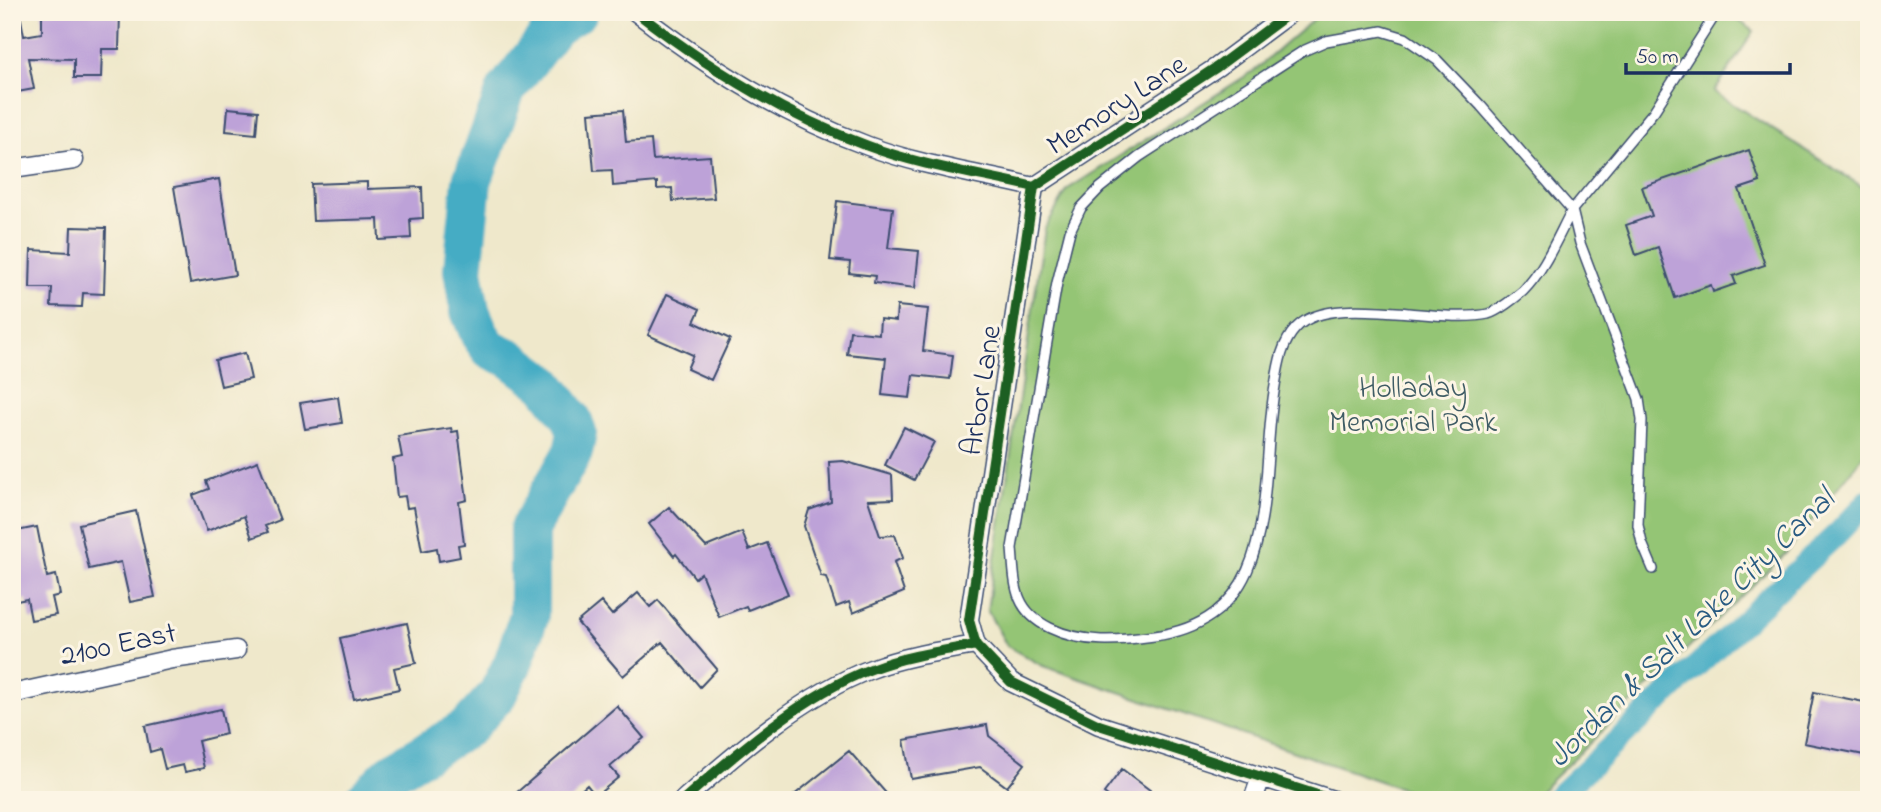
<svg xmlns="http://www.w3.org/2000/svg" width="1881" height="812" viewBox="0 0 1881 812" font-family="'Indie Flower',sans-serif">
<rect width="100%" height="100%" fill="#fcf5e5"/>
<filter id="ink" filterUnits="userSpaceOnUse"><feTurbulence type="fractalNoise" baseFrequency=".0143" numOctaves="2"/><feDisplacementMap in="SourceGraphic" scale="14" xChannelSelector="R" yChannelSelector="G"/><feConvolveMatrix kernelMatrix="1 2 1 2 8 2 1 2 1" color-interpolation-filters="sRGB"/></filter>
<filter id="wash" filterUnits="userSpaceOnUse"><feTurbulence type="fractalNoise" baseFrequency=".00686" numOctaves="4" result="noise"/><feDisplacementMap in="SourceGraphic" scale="28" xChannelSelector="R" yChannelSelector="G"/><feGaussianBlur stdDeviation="1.57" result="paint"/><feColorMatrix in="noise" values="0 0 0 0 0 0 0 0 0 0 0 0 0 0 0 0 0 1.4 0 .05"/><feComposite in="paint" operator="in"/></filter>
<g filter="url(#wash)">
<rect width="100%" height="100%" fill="#efe8cb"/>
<!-- green -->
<path fill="#94c575" stroke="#587a6a" stroke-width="2" d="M1322,12H1726L1754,31L1714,92L1869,191V448L1788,551L1531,800H1435L1043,666L1007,646L987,610L1045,228L1068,189L1255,70Z"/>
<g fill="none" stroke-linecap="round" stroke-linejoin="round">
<!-- canal -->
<path stroke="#44acc4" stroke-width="23" d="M1554,800L1838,533L1869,500"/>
<!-- river -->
<path stroke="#44acc4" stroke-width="40" d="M364,800L391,773L467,728L497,695L513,663L529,616V529L573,452L577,433L572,419L545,384L510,358L490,349L480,335L470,311L463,270L472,181L506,90L555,27L578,12"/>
</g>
<g id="blocks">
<!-- building -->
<path fill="#bda2d8" d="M42,12H120L119,49H102L101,78H74V59L28,58L34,89L12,93V20L21,19L24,36L42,33Z
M228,108L258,111L256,134L226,131Z
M623,110L626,142L651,140L653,160L710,156L714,198L673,201L672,188L657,189V182L613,186L612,170L594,171L589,113Z
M1749,150L1760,182L1739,189L1765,265L1733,276L1736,284L1713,292L1711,285L1675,298L1658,247L1636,255L1626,225L1652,216L1642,187Z
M219,179L235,275L190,283L174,187Z
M367,182V189L422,187L423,218L410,219L411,238L379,240L378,219L313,221L311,184Z
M837,201L893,208L888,248L919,251L915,288L874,283L875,276L849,273L850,262L830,260Z
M71,227L106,228L104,294L83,293L82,307L51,306L52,288H30L31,250L70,252Z
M667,294L700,309L694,322L730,339L711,380L687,369L693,355L648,335Z
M897,306L928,309L923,351L953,355L950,379L913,375L910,398L882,395L886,358L847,354L850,331L879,334L880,319L896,321Z
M245,353L251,379L221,386L215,360Z
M338,397L342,423L305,429L300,403Z
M904,427L934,442L914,480L885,465Z
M451,428L452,432L458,431L467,500L459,502L464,544L458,545L460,557L439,561L437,548L422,551L414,507L407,508L405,496L397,497L393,459L402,457L398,436Z
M258,461L280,520L265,526L268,532L252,538L244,516L207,531L193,495L209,489L206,481Z
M843,461L892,475L893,499L868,500L880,536L895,535L903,558L894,562L904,592L853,613L849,602L836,607L826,577L821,576L804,526L809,510L831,502L829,462Z
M669,507L706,547L742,532L749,550L767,543L788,594L748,610L746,606L719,617L701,573L695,578L676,554L674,556L649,524Z
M136,511L155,597L130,602L121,562L89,569L79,524Z
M37,527L47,577L56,575L60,595L52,597L56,615L31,620L27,599L12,602V532Z
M638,593L650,607L658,600L717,669L700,687L662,642L623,676L577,622L601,602L612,615Z
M407,623L416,663L394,668L399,689L354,699L340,638Z
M1814,692L1869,703V756L1804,743Z
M617,706L644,738L610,767L619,777L596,796L587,785L570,800H508Z
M221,709L226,734L198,741L204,768L185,772L183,765L165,769L160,749L150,752L145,726Z
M987,725L989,736L1025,764L1007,787L980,767L911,779L904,740Z
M849,751L892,800H788Z
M1122,769L1163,800H1113L1104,793Z"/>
</g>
</g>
<g filter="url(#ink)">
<use href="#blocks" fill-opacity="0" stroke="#3b4b6e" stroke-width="2"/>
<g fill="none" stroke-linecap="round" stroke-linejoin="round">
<!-- service casing -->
<g stroke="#3b4b6e" stroke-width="12">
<path id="service" d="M1382,31L1405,38L1437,60L1481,106L1572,210C1558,236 1545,269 1523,291C1515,298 1498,311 1488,314C1438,325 1330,291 1296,328C1280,345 1278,369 1274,392C1259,486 1283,619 1154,636C1118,641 1083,644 1050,628C1013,610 1015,584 1012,548L1057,283L1070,231L1081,208L1100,188L1139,157L1303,51L1326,41Z
M1653,569L1642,543L1638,525L1642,420L1639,399L1580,243L1572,210L1654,111L1717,12"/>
</g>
<!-- minor casing -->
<g stroke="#3b4b6e" stroke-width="21">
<path id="minor" d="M636,12C707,67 783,115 868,146C921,166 979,174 1034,187L969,620L976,645L1011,682L1099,725L1333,800
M12,169L74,160
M1034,187L1217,67L1291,12
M12,694L172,659L236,650
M683,800C735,754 806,693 871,669C905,656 941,651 976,645
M1253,800L1261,777"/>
</g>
<!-- service -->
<use href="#service" stroke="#fff" stroke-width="9"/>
<!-- minor -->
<use href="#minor" stroke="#fff" stroke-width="18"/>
<!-- cycleway casing -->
<g stroke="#fcf5e5" stroke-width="15">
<path id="cycleway" d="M636,12C707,67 783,115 868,146C921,166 979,174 1034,187L969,620L976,645L1011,682L1099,725L1333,800
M1034,187L1217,67L1291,12
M683,800C735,754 806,693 871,669C905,656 941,651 976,645"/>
</g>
<!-- cycleway -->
<use href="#cycleway" stroke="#1b5e20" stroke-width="10"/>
</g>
</g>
<g text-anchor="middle" stroke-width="6" stroke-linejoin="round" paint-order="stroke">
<!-- street labels -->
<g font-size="30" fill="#1b2f5e" stroke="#fcf5e5">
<text transform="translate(1116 104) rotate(-33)" y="10">Memory Lane</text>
<text transform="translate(980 390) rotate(-81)" y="10">Arbor Lane</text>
<text transform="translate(118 643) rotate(-12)" y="10">2100 East</text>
</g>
<!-- park labels -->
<g font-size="30" fill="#3f5c65" stroke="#fcf5e5">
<text x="1413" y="397">Holladay<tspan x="1413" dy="34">Memorial Park</tspan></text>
</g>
<!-- water labels -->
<g font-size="32" font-style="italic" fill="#295b82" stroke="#fcf5e5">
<text transform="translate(1690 627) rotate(-44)" y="11">Jordan &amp; Salt Lake City Canal</text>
</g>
</g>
<!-- margin -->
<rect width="1881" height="812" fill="none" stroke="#fcf5e5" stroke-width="42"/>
<!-- scale -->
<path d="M1626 63v10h164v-10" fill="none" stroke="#1b2f5e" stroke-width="3.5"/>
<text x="1636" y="63" font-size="21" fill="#1b2f5e" stroke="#fcf5e5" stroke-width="5" paint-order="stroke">50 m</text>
</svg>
